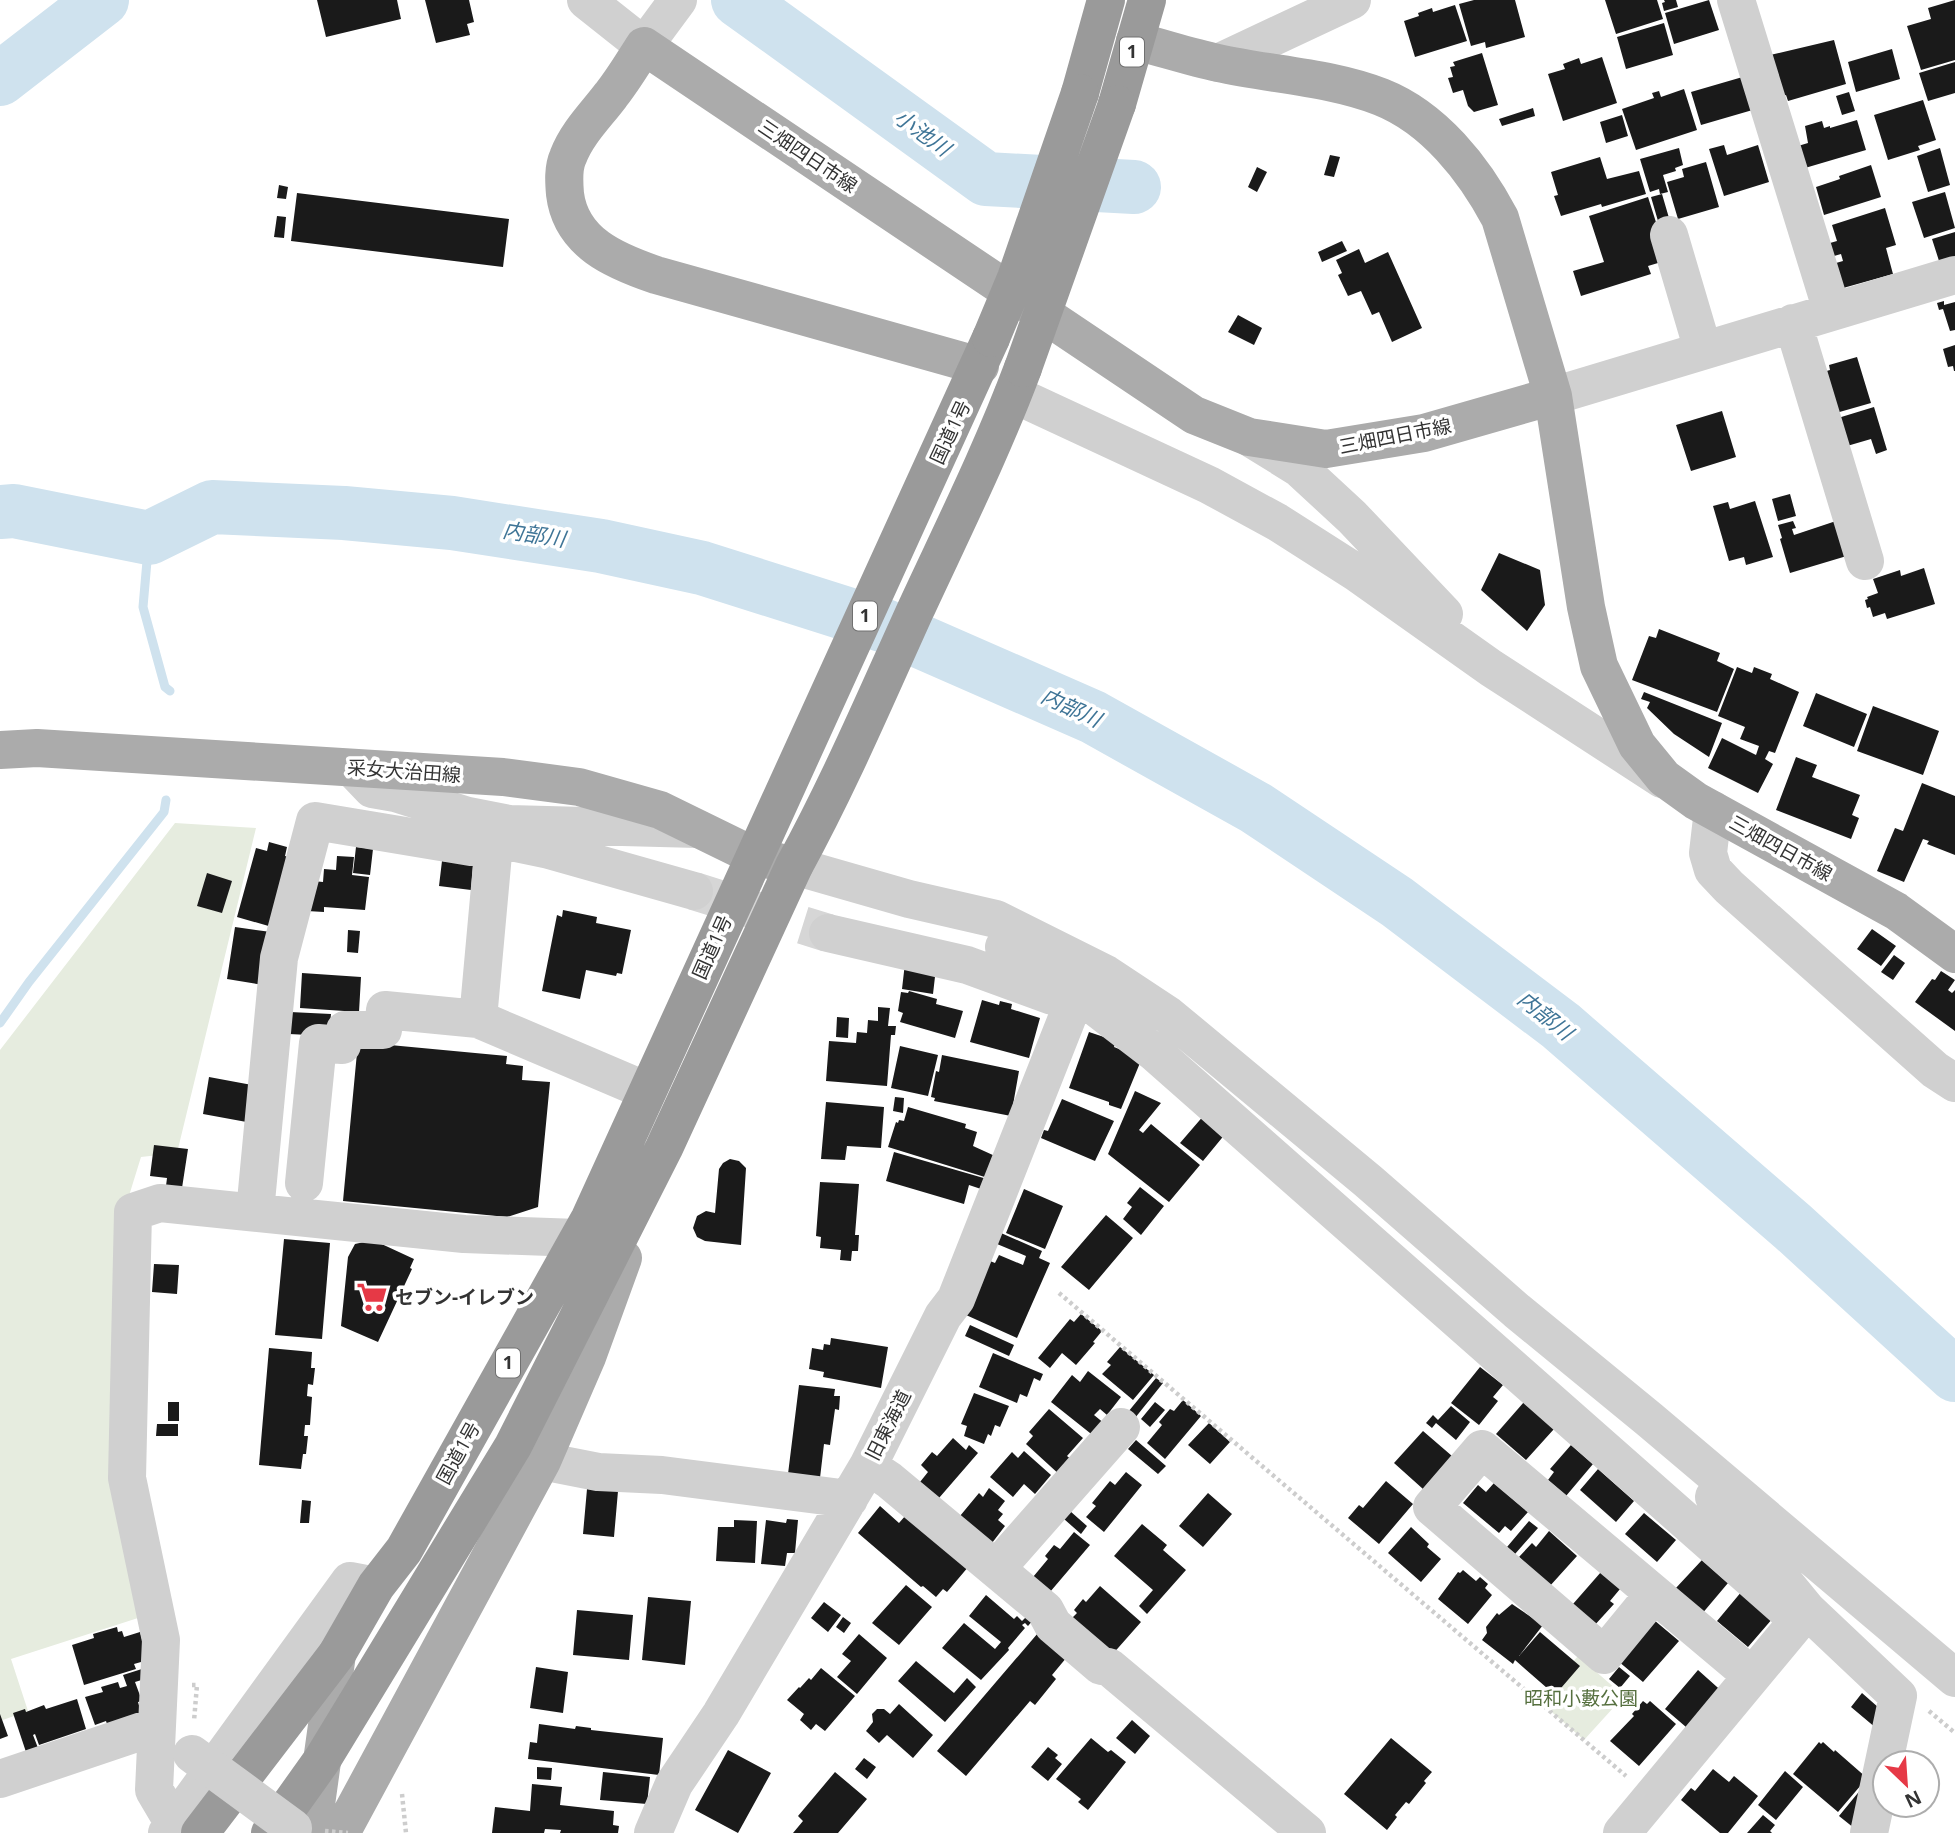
<svg xmlns="http://www.w3.org/2000/svg" width="1955" height="1833" viewBox="0 0 1955 1833" font-family="'Open Sans','Noto Sans JP',sans-serif">
<rect width="100%" height="100%" fill="#fff"/>
<!-- green -->
<path fill="#e6ecdf" d="M175,823L256,828L177,1153L141,1157L115,1241L138,1618L11,1659L28,1711L0,1721V1050Z
M1578,1656L1624,1696L1584,1740L1539,1701Z"/>
<g fill="none" stroke-linecap="round" stroke-linejoin="round">
<!-- stream -->
<path stroke="#cfe2ee" stroke-width="9" d="M149,538L143,607L165,687L170,691
M0,1023L29,982L164,812L166,800"/>
<!-- river -->
<path stroke="#cfe2ee" stroke-width="54" d="M738,0L986,179L1134,187
M0,79L102,0
M0,512L14,511L149,538L212,507L344,513L452,523L601,546L702,568L885,626L1093,717L1256,808L1397,902L1561,1026L1793,1227L1955,1375"/>
</g>
<!-- building -->
<path fill="#1a1a1a" d="M317,0H397L401,19L326,37Z
M425,0H469L474,22L467,24L470,35L436,43Z
M1474,0H1515L1525,37L1486,48L1485,42L1471,46L1459,4Z
M1605,0H1657L1663,19L1616,34Z
M1664,0H1676L1678,7L1664,11L1662,3L1665,2Z
M1709,0L1719,30L1674,44L1665,13Z
M1955,0V60L1921,70L1907,26L1931,19L1928,8Z
M1455,5L1467,41L1415,57L1404,21L1419,16L1418,13L1432,8L1433,12Z
M1664,23L1673,55L1626,69L1617,37Z
M1834,40L1846,84L1788,101L1786,95L1777,98L1770,55Z
M1892,49L1900,79L1856,92L1848,62Z
M1482,53L1498,105L1474,112L1468,106L1463,90L1453,93L1448,78L1453,77L1450,67L1455,66L1453,62Z
M1602,57L1617,103L1563,121L1548,74L1565,69L1563,64L1579,58L1581,64Z
M1955,62V93L1928,101L1919,73Z
M1746,76L1756,109L1701,125L1691,92Z
M1684,89L1697,130L1636,150L1622,109L1654,98L1652,93L1659,91L1661,97Z
M1849,92L1855,111L1842,115L1836,96Z
M1923,100L1936,140L1918,146L1920,150L1888,160L1874,115Z
M1533,108L1535,116L1502,126L1499,119Z
M1622,115L1628,136L1606,143L1600,122Z
M1857,120L1866,150L1805,168L1798,146L1808,143L1805,126L1822,121L1824,128L1830,126V128Z
M1724,145L1727,155L1758,145L1769,182L1724,196L1709,149Z
M1679,148L1683,165L1675,168L1676,171L1663,175L1668,192L1660,194L1659,189L1650,192L1640,159Z
M1940,148L1950,185L1928,192L1917,156Z
M1330,155L1340,157L1334,177L1324,175Z
M1600,157L1607,179L1639,171L1646,194L1602,207L1601,204L1561,216L1554,196L1558,195L1551,172Z
M1706,162L1719,207L1678,219L1667,182L1684,177L1682,169Z
M1871,165L1881,197L1824,215L1816,187L1840,179L1839,176Z
M1257,167L1267,172L1257,192L1248,187Z
M279,185L288,187L286,199L277,198Z
M1945,192L1955,228L1924,238L1912,202Z
M297,193L509,219L503,267L291,241Z
M1662,194L1669,218L1658,221L1651,197Z
M1648,197L1668,260L1648,266L1651,274L1581,296L1573,271L1604,262L1589,216Z
M1885,208L1896,245L1886,248L1893,274L1836,290L1829,265L1843,261L1841,254L1834,256L1830,243L1837,241L1832,225Z
M277,216L286,217L284,238L274,237Z
M1955,232V259L1940,264L1932,239Z
M1342,241L1347,251L1322,262L1318,252Z
M1359,249L1365,263L1388,252L1422,328L1392,342L1379,312L1372,315L1361,291L1348,296L1338,275L1342,273L1336,260Z
M1944,301V305L1955,302V330L1950,331L1943,309L1939,310L1937,303Z
M1238,315L1262,328L1254,345L1228,332Z
M1955,345V371H1954L1953,366L1948,367L1943,349Z
M1857,357L1871,403L1829,415L1816,374L1830,370L1829,365Z
M1874,407L1887,450L1876,454L1871,439L1847,446L1838,418Z
M1722,411L1736,457L1691,471L1676,425Z
M1790,494L1796,516L1778,521L1772,499Z
M1755,501L1773,557L1746,565L1744,557L1729,561L1713,506L1728,502L1730,509Z
M1839,520L1850,555L1790,573L1780,539L1782,538L1778,525L1793,521L1796,528L1792,529L1794,535Z
M1499,553L1540,570L1545,605L1527,631L1481,590Z
M1924,568L1935,604L1887,619L1885,613L1873,617L1870,607L1867,608L1865,600L1868,599L1867,597L1878,593L1873,579L1900,570L1901,576Z
M1659,629L1720,653L1717,661L1734,669L1717,712L1632,680L1649,636L1656,638Z
M1737,667L1752,673L1754,667L1772,674L1770,679L1799,692L1775,753L1769,751L1765,759L1773,764L1758,793L1708,768L1722,738L1756,755L1759,746L1740,739L1745,727L1718,716Z
M1644,692L1722,723L1709,757L1674,734L1647,708L1650,702L1641,699Z
M1816,693L1867,714L1854,747L1803,726Z
M1873,706L1939,731L1923,775L1857,751Z
M1796,757L1817,765L1812,777L1860,795L1852,815L1859,818L1851,839L1776,810Z
M1922,783L1955,796V855L1927,844L1929,841L1923,839L1904,882L1877,871L1895,828L1903,831Z
M269,842L287,847L285,856L292,858L272,927L237,917L256,848L267,851Z
M356,847L373,849L370,875L353,873Z
M337,856L354,857L352,875L369,877L365,910L324,907V912L307,911L313,881L323,882L324,869L336,870Z
M442,861L473,865L471,890L439,886Z
M207,873L232,881L222,913L197,906Z
M563,910L597,917L596,923L631,930L622,974L617,973L616,976L586,970L580,999L542,991L557,915L562,917Z
M235,927L271,932L263,985L227,979Z
M1872,929L1896,946L1881,966L1857,949Z
M348,930L360,931L358,953L347,952Z
M1894,955L1905,963L1893,980L1881,972Z
M905,963L936,968L933,994L902,989Z
M1941,971L1955,980L1948,990L1952,993L1955,990V1031L1915,1002L1932,979L1935,980Z
M302,973L361,977L359,1012L300,1008Z
M909,991L937,999L936,1004L963,1011L955,1038L900,1022L903,1013L898,1011L901,992L908,993Z
M982,1000L999,1005L1000,1001L1012,1004L1011,1009L1040,1018L1029,1058L970,1042Z
M878,1007L890,1008L888,1026H896L895,1035H891L887,1086L826,1081L829,1041L856,1043L857,1032L867,1033L868,1020L878,1021Z
M290,1012L331,1014L329,1036L289,1034Z
M837,1017L849,1018L848,1038L836,1037Z
M1089,1032L1116,1041L1114,1047L1142,1058L1121,1109L1109,1105V1102L1069,1088Z
M358,1042L507,1056L506,1064L523,1066L522,1080L550,1082L538,1207L507,1217L343,1201Z
M900,1046L938,1055L928,1096L891,1088Z
M942,1055L1019,1071L1011,1116L934,1101L935,1098L931,1097L936,1071L939,1072Z
M209,1077L258,1086L252,1123L203,1114Z
M1135,1091L1161,1103L1139,1130L1143,1133L1151,1124L1200,1165L1169,1202L1108,1154Z
M895,1097L904,1098L903,1113L893,1111Z
M1062,1099L1114,1121L1095,1161L1041,1138L1044,1130L1048,1131Z
M826,1102L884,1107L881,1148L847,1146L845,1160L821,1159Z
M908,1107L966,1124L965,1128L977,1132L973,1146L995,1156L988,1178L888,1147L896,1122L898,1123L899,1120L904,1121Z
M1205,1114L1226,1133L1203,1161L1180,1143Z
M154,1145L188,1149L182,1188L166,1186L167,1178L150,1176Z
M894,1152L987,1179L984,1190L969,1185L964,1204L886,1181Z
M730,1159L739,1161L746,1168L741,1245L705,1241L697,1237L693,1228L697,1216L706,1211L715,1213L719,1169L723,1163Z
M820,1182L859,1184L855,1235H859L858,1251H852L851,1261L840,1260L841,1250L820,1248L821,1237L816,1236Z
M1140,1187L1164,1206L1141,1235L1123,1219L1132,1207L1127,1203Z
M1024,1189L1063,1206L1045,1249L1006,1233Z
M1106,1215L1133,1238L1089,1290L1061,1267Z
M1001,1233L1042,1251L1039,1258L1050,1263L1017,1338L966,1315L990,1261L995,1263L999,1255L1023,1265L1026,1256L997,1244Z
M284,1239L330,1243L322,1339L275,1335Z
M373,1240L414,1259L410,1268L412,1269L378,1342L341,1326L348,1257L355,1244Z
M154,1264L179,1265L177,1294L152,1292Z
M1081,1314L1102,1331L1093,1342L1095,1343L1076,1365L1062,1353L1050,1368L1038,1358L1070,1319L1074,1322Z
M970,1325L1014,1345L1009,1356L965,1336Z
M831,1338L888,1347L881,1388L823,1377L824,1372L809,1369L812,1348L823,1350L824,1344L830,1345Z
M1120,1347L1154,1375L1133,1400L1102,1374L1111,1365L1107,1362Z
M269,1348L312,1352L311,1368H315L313,1385L308,1384L307,1396L312,1397L310,1425H305L304,1436H308L306,1454H303L301,1469L259,1465Z
M993,1353L1043,1374L1040,1381L1034,1378L1027,1397L1020,1394L1017,1403L979,1387Z
M1480,1367L1503,1385L1493,1397L1498,1401L1479,1425L1451,1403Z
M1088,1371L1121,1397L1107,1415L1100,1409L1094,1415L1105,1424L1095,1437L1051,1402L1072,1375L1080,1382Z
M1156,1378L1163,1383L1135,1418L1128,1412Z
M799,1385L835,1389L834,1396H840L839,1410L835,1409L830,1445L824,1444L820,1478L788,1474Z
M974,1393L1009,1406L1000,1427L995,1425L991,1436L988,1434L984,1444L964,1436L967,1426L961,1424Z
M1183,1400L1201,1416L1165,1459L1147,1443L1162,1425L1159,1422L1170,1409L1174,1411Z
M168,1402H179V1421H168Z
M1155,1402L1165,1410L1150,1427L1141,1419Z
M1524,1402L1554,1429L1526,1460L1496,1434Z
M1451,1406L1470,1422L1456,1440L1436,1423L1432,1428L1426,1423L1433,1415L1438,1420Z
M1049,1409L1083,1438L1067,1456L1073,1461L1061,1476L1026,1444L1033,1436L1029,1432Z
M1209,1423L1230,1442L1210,1464L1188,1445Z
M157,1424H178V1436H156Z
M1423,1431L1452,1456L1423,1489L1394,1463Z
M953,1438L966,1450L969,1445L978,1453L939,1498L920,1482L928,1472L921,1465L932,1452L937,1456Z
M1136,1440L1166,1466L1158,1474L1128,1449Z
M1571,1445L1593,1464L1566,1496L1548,1480L1554,1472L1550,1469Z
M1024,1451L1051,1475L1035,1494L1024,1484L1013,1497L990,1477L1012,1452L1018,1458Z
M1598,1469L1634,1501L1616,1522L1580,1490Z
M1126,1472L1142,1485L1104,1532L1086,1517L1096,1506L1092,1503L1110,1481L1115,1485Z
M1386,1481L1413,1504L1379,1544L1348,1518L1359,1505L1363,1508Z
M1494,1483L1528,1512L1511,1531L1505,1526L1499,1533L1463,1503L1478,1485L1486,1492Z
M989,1488L1005,1501L998,1510L1003,1514L998,1520L1005,1526L992,1543L960,1516L979,1493L983,1497Z
M587,1489L618,1491L614,1537L583,1534Z
M1208,1493L1232,1514L1203,1547L1179,1526Z
M302,1500L311,1501L309,1523H300Z
M880,1506L899,1523L906,1515L969,1566L947,1592L943,1589L936,1597L923,1586L921,1587L858,1533Z
M1070,1511L1087,1526L1081,1534L1064,1519Z
M1644,1513L1676,1540L1657,1562L1625,1534Z
M787,1519L798,1520L795,1553H787L785,1566L761,1564L766,1520L786,1523Z
M734,1520L757,1521L755,1563L716,1561L718,1527H734Z
M1529,1521L1538,1528L1515,1554L1507,1547Z
M1142,1524L1167,1545L1163,1550L1186,1570L1147,1614L1139,1606L1153,1590L1114,1556Z
M1411,1527L1429,1544L1427,1547L1441,1559L1421,1582L1388,1553Z
M1549,1531L1577,1556L1549,1587L1519,1557L1532,1543L1536,1547Z
M1074,1532L1090,1545L1050,1592L1033,1577L1048,1559L1045,1556L1054,1545L1060,1549Z
M1702,1560L1728,1583L1701,1615L1675,1589Z
M1463,1570L1476,1581L1480,1577L1488,1584L1485,1588L1492,1595L1468,1624L1438,1599L1458,1572L1460,1573Z
M1601,1572L1620,1589L1610,1601L1614,1604L1593,1627L1573,1604Z
M906,1585L932,1607L899,1645L872,1623Z
M1100,1586L1141,1622L1111,1656L1070,1620L1077,1613L1074,1610L1083,1599L1086,1602Z
M1742,1591L1773,1618L1748,1647L1717,1621Z
M986,1595L1014,1619L1017,1616L1022,1621L1028,1615L1034,1619L1028,1626L1025,1623L1022,1625L1025,1628L1008,1648L1009,1650L981,1680L942,1648L964,1623L995,1649L1001,1642L969,1616Z
M648,1597L691,1601L685,1665L642,1660Z
M824,1602L841,1615L828,1632L811,1618Z
M1512,1604L1543,1625L1519,1656L1540,1632L1580,1666L1555,1695L1515,1660L1513,1664L1482,1640L1487,1633L1486,1627L1497,1613L1499,1615Z
M577,1610L633,1615L629,1660L573,1655Z
M843,1617L851,1623L844,1633L836,1627Z
M1654,1620L1679,1641L1643,1682L1618,1661Z
M117,1627L118,1632L122,1631L124,1637L140,1632L148,1660L134,1664L136,1669L84,1685L72,1645L94,1638L93,1634Z
M1038,1633L1067,1657L1052,1675L1056,1679L1035,1705L1030,1701L966,1776L937,1751Z
M859,1634L887,1658L857,1694L837,1677L851,1661L842,1654Z
M916,1661L954,1693L967,1678L976,1687L945,1722L898,1681Z
M536,1667L568,1672L563,1713L530,1708Z
M1619,1667L1630,1676L1620,1688L1609,1679Z
M145,1668L148,1678L135,1682L142,1701L138,1702L141,1713L107,1724L106,1721L95,1725L85,1697L103,1692L101,1687L118,1682L120,1688L127,1686L123,1675Z
M821,1668L855,1696L825,1731L816,1724L811,1730L800,1720L804,1714L787,1700L799,1687L800,1688L809,1678L811,1680Z
M1698,1670L1726,1695L1693,1733L1665,1709Z
M1862,1693L1887,1715L1876,1728L1851,1707Z
M77,1699L86,1729L39,1745L35,1734L33,1735L38,1748L26,1752L13,1713L25,1709L26,1712L44,1705L46,1709Z
M1643,1701L1647,1704L1650,1701L1676,1724L1639,1766L1610,1741L1634,1716L1632,1714Z
M899,1704L933,1735L913,1758L887,1735L879,1743L866,1731L873,1722L872,1714L877,1709H884L890,1714Z
M0,1714L8,1736L0,1739Z
M1132,1720L1150,1736L1135,1754L1116,1738Z
M539,1724L575,1729L576,1726L591,1728V1730L663,1738L659,1775L528,1759L530,1742L537,1743Z
M1091,1738L1108,1752L1111,1750L1126,1762L1088,1810L1078,1802L1081,1799L1056,1779Z
M1391,1738L1432,1772L1424,1781L1426,1783L1409,1804L1406,1802L1395,1815L1397,1817L1387,1830L1344,1794Z
M1819,1742L1821,1744L1823,1742L1834,1752L1835,1750L1867,1778L1838,1812L1793,1774Z
M1048,1747L1058,1755L1055,1758L1062,1764L1048,1781L1031,1767Z
M728,1750L771,1773L738,1833L695,1810Z
M864,1758L876,1767L867,1779L855,1769Z
M537,1767L552,1768L551,1780L537,1779Z
M1713,1769L1729,1782L1734,1776L1758,1796L1728,1833H1720L1681,1800L1691,1788L1695,1791Z
M1785,1771L1803,1787L1776,1820L1758,1805Z
M603,1772L650,1777L647,1804L600,1800Z
M835,1772L867,1799L838,1833H793L803,1821L798,1816Z
M1871,1777L1859,1832L1839,1816Z
M532,1784L562,1787L560,1805L614,1811L613,1825L619,1826L618,1833H560L561,1830L545,1829L544,1833H492L495,1807L530,1811Z
M1763,1815L1775,1825L1770,1831L1772,1833H1747Z"/>
<g fill="none" stroke-linecap="round" stroke-linejoin="round">
<!-- minor-tunnel -->
<path stroke="#d6d6d6" stroke-width="38" stroke-dasharray="38 19" stroke-linecap="butt" d="M694,891L828,933"/>
<!-- path -->
<path stroke="#cdcdcd" stroke-width="4.5" stroke-dasharray="3.5 3.5" stroke-linecap="butt" d="M1059,1293L1626,1776
M192,1685H197L194,1721
M1929,1711L1955,1733
M402,1794L406,1833"/>
<!-- minor -->
<path stroke="#d0d0d0" stroke-width="38" d="M586,0L644,46L678,0
M1736,0L1832,311
M1218,63L1352,0
M1669,235L1703,350
M1793,323L1865,561
M1013,394L1209,485L1277,522L1357,573L1491,668L1662,779
M1553,396L1955,275
M1249,437L1299,468L1352,517L1444,614
M352,768L372,789L395,793L468,816L509,824L698,829
M1713,810L1708,853L1713,870L1729,887L1935,1070L1955,1083
M794,866L909,899L996,919L1106,974L1168,1015L1368,1181L1517,1311L1650,1420L1955,1678
M828,933L967,965L1052,996
M1004,947L1077,993L1155,1053L1798,1620
M478,1019L494,843
M304,1183L318,1043L342,1045L345,1030H383L385,1010L478,1019L647,1091
M255,1212L279,958L315,821L471,847L506,841L549,850L694,891
M542,1461L598,1472L662,1475L849,1499
M868,1466L889,1480L1045,1610L1053,1625L1101,1666L1109,1667L1307,1833
M996,1569L1121,1427
M1654,1594L1604,1655L1432,1507L1482,1449L1752,1676
M1807,1610L1898,1696L1869,1833
M0,1779L157,1726
M174,1824L154,1790L161,1640L127,1478L133,1212L160,1203L464,1234L578,1238
M167,1833L350,1581L376,1586
M653,1833L674,1784L721,1714L868,1466L943,1316L956,1299L1077,993
M1622,1833L1807,1610L1714,1497"/>
<!-- major -->
<path stroke="#ababab" stroke-width="38" d="M1135,41C1163,48 1190,57 1218,63C1272,75 1330,77 1381,97C1434,118 1474,169 1500,218L1553,396L1586,607L1599,666L1637,745L1664,778L1696,801L1896,911L1955,954
M980,366L656,275C615,261 571,243 565,194C564,182 563,168 568,157C577,133 596,115 611,95C623,80 633,63 644,46L1194,415L1249,437L1326,449L1424,433L1553,396
M0,750L37,748L503,777L579,787L660,810L754,856L794,866
M312,1833L337,1654
M341,1833L542,1461L587,1357L623,1258"/>
<!-- highway -->
<path stroke="#9a9a9a" stroke-width="38" d="M1080,93L1106,0
M1117,104L1147,0
M200,1833L337,1654L376,1586L404,1550L590,1218L991,338
M270,1833L322,1760L513,1446L664,1148L794,866C839,784 876,697 915,611C952,531 992,451 1023,368"/>
<!-- path-bridge -->
<path stroke="#cdcdcd" stroke-width="4.5" stroke-dasharray="3.5 3.5" stroke-linecap="butt" d="M325,1831L348,1833"/>
<!-- minor-bridge -->
<path stroke="#d0d0d0" stroke-width="38" d="M192,1754L293,1828L292,1833"/>
<!-- highway-bridge -->
<path stroke="#9a9a9a" stroke-width="38" d="M991,338L1016,278L1080,93
M1023,368L1117,104"/>
</g>
<!-- icons -->
<defs>
<g id="supermarket-bare" transform="scale(2.415)"><path d="M-6-5.5h2.5l.6 2H6L4.5 2H-2.5L-4.4-4H-6ZM-1.5 3.2a1.3 1.3 0 1 0 .1 0ZM3 3.2a1.3 1.3 0 1 0 .1 0Z" fill="#e63946" stroke="#fff" stroke-width="2.5" paint-order="stroke"/></g>
</defs>
<g fill-rule="evenodd">
<use href="#supermarket-bare" x="372" y="1297"/>
</g>
<g text-anchor="middle" stroke-width="7" stroke-linejoin="round" paint-order="stroke">
<!-- shield labels -->
<g fill="#fff" stroke="#707070" stroke-width="2">
<rect x="1120" y="37.5" width="24" height="29" rx="5"/>
<rect x="853" y="601.5" width="24" height="29" rx="5"/>
<rect x="496" y="1348.5" width="24" height="29" rx="5"/>
</g>
<g font-size="18" font-weight="bold" fill="#333">
<text x="1132" y="58">1</text>
<text x="865" y="622">1</text>
<text x="508" y="1369">1</text>
</g>
<!-- street labels -->
<g font-size="19" fill="#333" stroke="#fff">
<text transform="translate(808 156) rotate(34)" y="7">三畑四日市線</text>
<text transform="translate(950 432) rotate(-65)" y="7">国道1号</text>
<text transform="translate(1395 436) rotate(-11)" y="7">三畑四日市線</text>
<text transform="translate(404 771) rotate(4)" y="7">采女大治田線</text>
<text transform="translate(1781 848) rotate(29)" y="7">三畑四日市線</text>
<text transform="translate(712 947) rotate(-66)" y="7">国道1号</text>
<text transform="translate(888 1425) rotate(-63)" y="7">旧東海道</text>
<text transform="translate(458 1453) rotate(-61)" y="7">国道1号</text>
</g>
<!-- poi labels -->
<g font-size="19" font-weight="bold" fill="#333" stroke="#fff" text-anchor="start">
<text x="395" y="1304">セブン-イレブン</text>
</g>
<!-- park labels -->
<g font-size="19" fill="#56703f" stroke="#fff">
<text x="1581" y="1705">昭和小藪公園</text>
</g>
<!-- water labels -->
<g font-size="21" font-style="italic" fill="#3f7597" stroke="#fff">
<text transform="translate(922 133) rotate(36)" y="7">小池川</text>
<text transform="translate(534 535) rotate(9)" y="7">内部川</text>
<text transform="translate(1071 708) rotate(25)" y="7">内部川</text>
<text transform="translate(1545 1016) rotate(39)" y="7">内部川</text>
</g>
</g>
<!-- north arrow -->
<g transform="translate(1906 1784) rotate(155)"><circle r="33" fill="#ffffff" stroke="#adadad" stroke-width="2"/>
<path d="M0-5L12 26L0 18L-12 26Z" fill="#e63946"/>
<text y="-10" font-size="19" font-weight="bold" text-anchor="middle" fill="#333333">N</text>
</g>
</svg>
